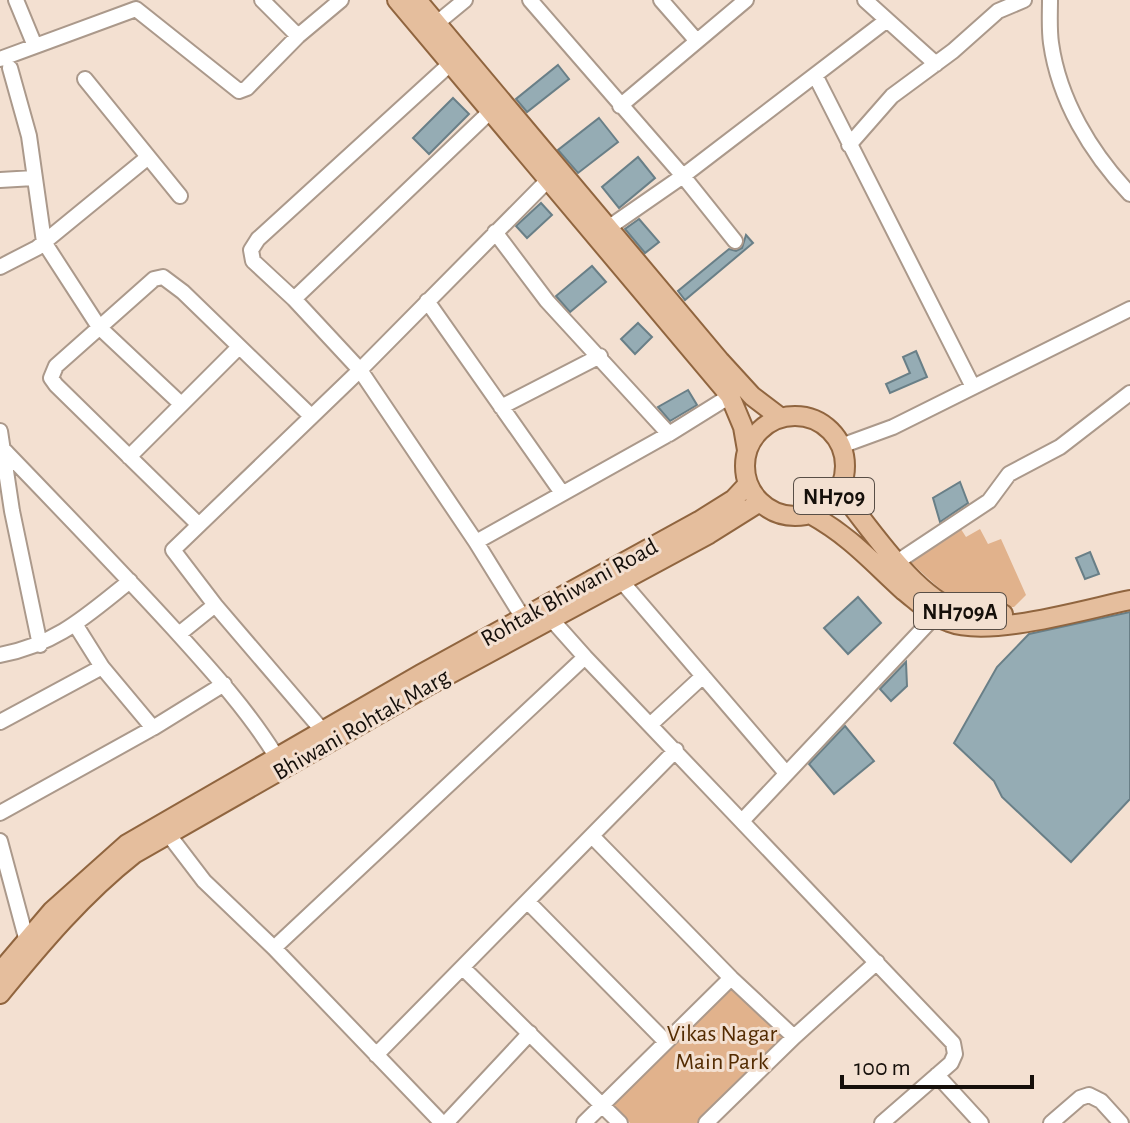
<svg xmlns="http://www.w3.org/2000/svg" width="1130" height="1123" viewBox="0 0 1130 1123" font-family="'Alegreya Sans',sans-serif">
<rect width="100%" height="100%" fill="#f3e0d1"/>
<!-- green -->
<path fill="#e1b28c" d="M959,526L966,537L980,529L988,544L1001,539L1026,595L1014,607C954,609 952,599 909,561Z
M731,987L785,1037L697,1123H630L610,1104Z"/>
<!-- building -->
<path fill="#95acb4" stroke="#697f87" stroke-width="2" d="M558,65L569,79L527,112L516,99Z
M453,98L469,114L429,154L413,138Z
M599,118L618,142L578,173L558,150Z
M638,157L655,178L619,208L602,187Z
M541,203L552,215L527,238L516,226Z
M639,219L659,242L645,253L625,229Z
M746,235L753,243L685,300L678,291L729,249L736,251L742,248Z
M592,266L606,282L570,312L556,296Z
M638,323L652,337L635,354L621,339Z
M916,351L927,377L890,393L886,384L910,373L903,357Z
M688,390L697,405L670,421L658,407Z
M960,482L968,503L940,522L933,498Z
M1090,552L1099,574L1085,579L1076,558Z
M858,597L881,623L848,654L824,628Z
M1130,612V799L1071,862L1002,797L994,781L954,743L997,667L1029,634Z
M906,662L907,686L891,701L880,689Z
M845,726L874,761L834,794L809,764Z"/>
<g fill="none" stroke-linecap="round" stroke-linejoin="round">
<!-- minor casing -->
<g stroke="#ab998b" stroke-width="18">
<path id="minor" d="M16,0L35,46
M262,0L298,36
M530,0L683,176L735,241
M661,0L696,40
M865,0L936,64
M1050,0C1050,14 1049,29 1051,43C1059,100 1091,153 1130,194
M437,23L465,0
M0,59L136,9L239,91L247,88L298,36L341,0
M450,64L258,239L251,250L253,261L294,299L360,370L476,542L523,618
M10,68L29,136L44,242L99,327L181,404
M815,75L973,387
M85,79L180,196
M620,106L746,0
M849,145L892,96L953,51L998,11L1024,0
M0,180L34,178
M608,228L683,176L887,20
M495,232L547,301L669,434
M0,267L37,248L147,158
M294,299L496,106
M427,301L562,493
M501,407L600,356
M0,431L12,511L40,645
M841,446L893,427L1130,309
M5,451C61,509 118,568 173,628C210,669 247,709 276,756
M129,457L239,347
M198,524L56,385L51,378L56,366L154,279L163,277L183,292L311,416
M476,542L669,434L730,396
M897,562L989,501L1009,474L1060,447L1130,393
M617,576L786,773
M544,611L585,657L953,1043L955,1054L951,1063L882,1123
M75,624L102,667L153,728
M179,634L215,605
M0,655C57,644 86,616 130,581
M0,722L102,667
M650,725L703,676
M322,730L215,605L173,550L360,370L548,180
M0,813L153,728L224,684
M742,821L935,616
M162,826L204,881L274,948L442,1123
M592,836L731,978L794,1037
M0,841L29,949
M528,902L666,1042
M274,948L585,657
M463,968L620,1123
M376,1055L676,750
M937,1075L981,1123
M446,1123L530,1033
M584,1123L731,978
M706,1123L794,1037L877,962
M1051,1123L1080,1098L1089,1095L1101,1101L1121,1123"/>
</g>
<!-- major casing -->
<g stroke="#90653f" stroke-width="22">
<path id="major" d="M397,0L730,396L743,427L747,450
M417,0L720,361L752,396L781,418
M745 466a50 50 0 1 1 100 0a50 50 0 1 1-100 0Z
M839,490C870,527 913,596 960,612C973,616 990,615 1003,614
M810,514C851,537 870,560 904,591C918,602 932,616 949,622C989,638 1086,609 1130,600
M0,972L52,911L127,844L421,674L699,521L734,499L748,484
M0,994C41,944 83,894 134,854L433,683L709,534L760,502"/>
</g>
<!-- minor -->
<use href="#minor" stroke="#fff" stroke-width="14"/>
<!-- major -->
<use href="#major" stroke="#e5be9d" stroke-width="18"/>
</g>
<g text-anchor="middle" stroke-width="6" stroke-linejoin="round" paint-order="stroke">
<!-- shield labels -->
<g fill="#f3e0d1" stroke="#584e46" stroke-width="2">
<rect x="794" y="478" width="80" height="36" rx="6"/>
<rect x="914" y="593" width="92" height="36" rx="6"/>
</g>
<g font-size="22" font-weight="bold" fill="#150f0a">
<text x="834" y="504">NH709</text>
<text x="960" y="619">NH709A</text>
</g>
<!-- street labels -->
<g font-size="24" fill="#150f0a" stroke="#f3e0d1">
<text transform="translate(569 592) rotate(-29)" y="8">Rohtak Bhiwani Road</text>
<text transform="translate(361 724) rotate(-30)" y="8">Bhiwani Rohtak Marg</text>
</g>
<!-- park labels -->
<g font-size="24" fill="#532b01" stroke="#f3e0d1">
<text x="722" y="1041">Vikas Nagar<tspan x="722" dy="28">Main Park</tspan></text>
</g>
</g>
<!-- scale -->
<path d="M842 1075v12h190v-12" fill="none" stroke="#150f0a" stroke-width="4"/>
<text x="854" y="1075" font-size="24" fill="#150f0a" stroke="#f3e0d1" stroke-width="6" paint-order="stroke">100 m</text>
</svg>
